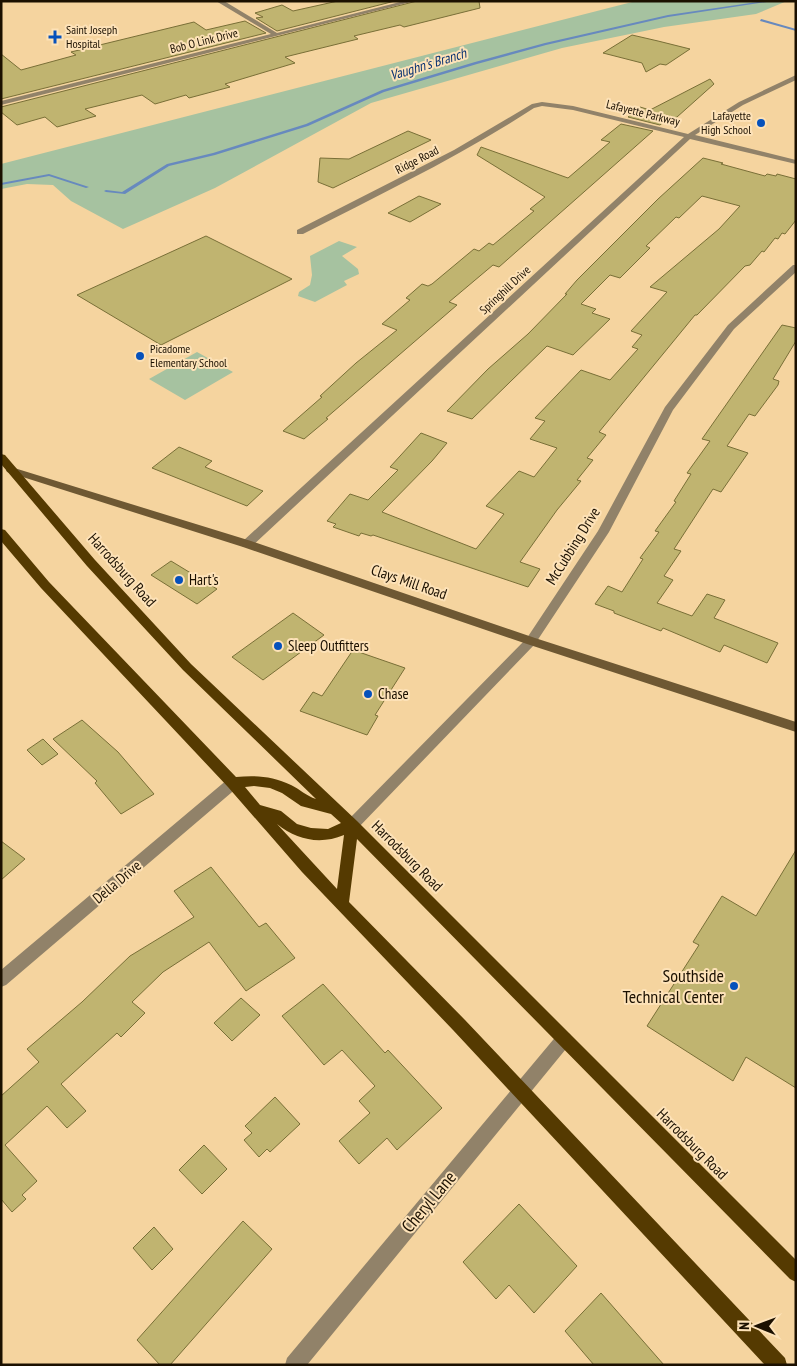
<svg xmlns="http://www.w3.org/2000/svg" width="797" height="1366" viewBox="0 0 797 1366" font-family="'PT Sans Narrow',sans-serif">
<rect width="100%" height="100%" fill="#f5d49f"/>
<!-- green -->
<path fill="#a6c2a0" d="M636,1H787L756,14L664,27L562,48L371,103L215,188L123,229L71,201L53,185L27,184L1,189V164Z
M339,241L357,247L342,256L358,269L359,274L344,281L347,285L315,302L298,296L299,292L310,285L312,275L310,256Z
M197,352L233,372L185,400L149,379Z"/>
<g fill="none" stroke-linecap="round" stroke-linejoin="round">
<!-- stream -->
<path fill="#6789be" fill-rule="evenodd" d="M764,1H773L668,17L546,45L477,64L384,92L308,126L215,155L169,166L125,194L106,192L104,191L106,190L122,192L167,164L213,153L306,124L382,90L475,62L545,43L668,15Z
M761,19L796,29V31L760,21Z
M49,174L89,187L86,188L49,176L1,185V183Z"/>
</g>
<!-- building -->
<path fill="#c0b470" stroke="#796f37" d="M338,1H395L277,31L256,18L263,17L255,13L282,5L293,11Z
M417,1H479L480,8L404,27L400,25L354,36L358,39L285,57L295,63L225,84L230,87L189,98L186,95L155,104L142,95L85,109L96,116L57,127L45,117L17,125L1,112V107Z
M245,21L266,33L1,99V54L21,70L76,55L71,52L194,22L206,30Z
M632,35L658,41L690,49L666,65L660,64L646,72L642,63L603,53Z
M710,79L714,84L677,117L671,120L667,119L660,125L628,117L640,107L650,110Z
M621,124L653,131L499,267L493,265L449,302L457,305L326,418L328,419L304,439L283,431L322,397L320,396L356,363L397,330L382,324L410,300L406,298L422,284L428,286L432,284L474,249L479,251L489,243L493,245L534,211L530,209L545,197L477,155L481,147L568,178L610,142L601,140Z
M408,131L431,140L333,188L318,182L320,158L349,159Z
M703,158L723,163L721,164L765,176L767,174L776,176L777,174L796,179V220L785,234L782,233L778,239L775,238L764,252L762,251L750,265L745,266L697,315H695L599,432L606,435L587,458L593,460L577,480L581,481L557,510L520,562L540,569L528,587L373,535L371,536L361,533L359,536L333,527L336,524L327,521L350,494L368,500L398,470L390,467L421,433L447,443L432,461L382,512L476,549L504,514L486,506L519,471L534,477L557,448L530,439L545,421L535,418L581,370L610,380L638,349L632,347L642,335L631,331L667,292L650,287L719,229L740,206L702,196L679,218L676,217L646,246L650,248L620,278L610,275L581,304L596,309L592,313L610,319L573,355L547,346L472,419L447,411L488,369L528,334L567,294H565L577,280L658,199Z
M419,196L441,204L410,222L388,213Z
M206,236L292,279L161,345L77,295Z
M782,325L796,328V341L773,379L779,381L778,385L755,416L749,414L727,446L748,453L721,492L713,489L674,549L681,551L664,576L673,580L657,603L692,616L707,594L725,600L714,618L778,643L767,663L724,645L720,652L663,628L661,631L614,613V611L595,604L608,586L622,592L643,559L640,558L659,532L655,531L676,502L674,501L691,474L687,473L710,441L702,439Z
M179,447L212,461L205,467L263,491L247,506L152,468Z
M171,561L217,589L197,604L151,575Z
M293,613L324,635L263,680L232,657Z
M353,650L405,668L375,715L378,716L367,735L300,711L313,692L322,696Z
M82,720L118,752L154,794L121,814L95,783L97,781L53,739Z
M43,739L58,754L42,765L27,750Z
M1,841L25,859L1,880Z
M796,850V1088L746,1057L733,1081L647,1026L699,945L693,942L722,896L756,916Z
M211,867L259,927L266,923L295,958L246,991L209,942L163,972L132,1002L145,1013L121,1037L117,1033L61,1084L86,1111L67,1128L47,1106L5,1145L37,1181L22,1195L26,1199L12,1212L1,1199V1096L39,1062L27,1049L82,1002L130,956L194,917L174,891Z
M323,984L385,1053L388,1050L442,1108L397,1150L387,1138L359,1164L339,1141L370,1113L359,1101L375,1086L342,1050L324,1065L282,1016Z
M241,998L260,1015L232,1041L214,1023Z
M275,1097L300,1124L270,1152L267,1149L259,1157L244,1140L252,1133L245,1126Z
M204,1145L227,1169L202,1194L179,1170Z
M519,1204L577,1266L534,1313L509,1285L496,1299L463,1262Z
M243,1221L272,1249L170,1365H160L137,1340Z
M154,1227L173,1249L152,1270L133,1248Z
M601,1293L664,1365H594L565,1331Z"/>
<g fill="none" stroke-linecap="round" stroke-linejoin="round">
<!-- minor -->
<path fill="#918269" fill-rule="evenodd" d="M216,1H224L277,33L404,1H415L1,105V101L271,34Z
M796,75V80L743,105L695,135L796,160V164L690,139L251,547H243L241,544L243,541L684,137L573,110L542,106L534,108C461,156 381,194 303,234H297V230L454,150L532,104L542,102L573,106L688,134L739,102Z
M793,265H796V272L734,329L673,410L609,532L535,644L357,829L352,831L347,829L345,825L347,821L527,638L598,531L665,407L728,325Z
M233,778L238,779L240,783L238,787L6,985L1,987V970L228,779Z
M564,1031L570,1034L572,1039L570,1044L307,1365H285L287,1358L558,1034Z"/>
<!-- secondary -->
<path fill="#6e5833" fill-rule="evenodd" d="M11,467L251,541L535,638L796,722V732L527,644L243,547L7,472L6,470L7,468Z"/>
<!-- primary -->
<path fill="#553a01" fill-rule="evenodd" d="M1,454L5,455L95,560L191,664L357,821L796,1260V1282L790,1279L357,839L349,902L465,1020L785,1358L787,1365H765L453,1030L302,872L228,787L41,588L1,541V529L5,530L49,582L236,777C255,775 273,776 291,785C300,789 306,796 316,799L183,670L87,566L1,464ZM254,786L270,788L282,793L301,806L331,814L341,823L328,829L311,828L297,824L281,811L260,805L245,787ZM277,824C297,840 320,845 344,835L337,889Z"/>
</g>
<!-- markers -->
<g fill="#0651bb" stroke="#fde2b8" stroke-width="2">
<path d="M52.5 29.5h5v5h5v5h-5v5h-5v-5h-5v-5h5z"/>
<circle cx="761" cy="123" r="5"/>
<circle cx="140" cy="356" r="5"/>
<circle cx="179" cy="580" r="5"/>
<circle cx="278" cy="646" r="5"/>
<circle cx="368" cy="694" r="5"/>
<circle cx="734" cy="986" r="5"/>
</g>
<g text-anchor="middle" stroke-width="4" stroke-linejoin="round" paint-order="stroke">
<!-- far-poi labels -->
<g font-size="12" fill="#1b1000" stroke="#fde2b8" text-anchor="start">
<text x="66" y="34">Saint Joseph<tspan x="66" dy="14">Hospital</tspan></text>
<text x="751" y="120" text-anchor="end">Lafayette<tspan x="751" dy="14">High School</tspan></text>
<text x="150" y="353">Picadome<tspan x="150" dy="14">Elementary School</tspan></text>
</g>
<!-- far-street labels -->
<g font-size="12" fill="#1b1000" stroke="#fde2b8">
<text transform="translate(204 41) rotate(-14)" y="4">Bob O Link Drive</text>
<text transform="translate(643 113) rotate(14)" y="4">Lafayette Parkway</text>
<text transform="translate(417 160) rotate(-27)" y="4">Ridge Road</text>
<text transform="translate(505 290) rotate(-43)" y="4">Springhill Drive</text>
</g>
<!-- far-water labels -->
<g font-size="14" font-style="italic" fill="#093272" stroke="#fde2b8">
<text transform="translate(428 64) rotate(-17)" y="5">Vaughn's Branch</text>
</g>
<!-- street labels -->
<g font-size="15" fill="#1b1000" stroke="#fde2b8">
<text transform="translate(573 546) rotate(-58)" y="5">McCubbing Drive</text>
<text transform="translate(122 570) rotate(48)" y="5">Harrodsburg Road</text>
<text transform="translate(409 582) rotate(19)" y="5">Clays Mill Road</text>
<text transform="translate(407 856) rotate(45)" y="5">Harrodsburg Road</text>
<text transform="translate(117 882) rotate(-40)" y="5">Della Drive</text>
<text transform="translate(692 1144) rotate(45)" y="5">Harrodsburg Road</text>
</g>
<!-- poi labels -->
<g font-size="15" fill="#1b1000" stroke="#fde2b8" text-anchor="start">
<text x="189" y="585">Hart's</text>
<text x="288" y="651">Sleep Outfitters</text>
<text x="378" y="699">Chase</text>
</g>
<!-- near-poi labels -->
<g font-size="18" fill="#1b1000" stroke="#fde2b8" text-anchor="end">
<text x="724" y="982">Southside<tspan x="724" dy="21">Technical Center</tspan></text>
</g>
<!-- near-street labels -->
<g font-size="18" fill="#1b1000" stroke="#fde2b8">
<text transform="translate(429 1202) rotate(-50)" y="6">Cheryl Lane</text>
</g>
</g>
<!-- border -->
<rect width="797" height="1366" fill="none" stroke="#1b1000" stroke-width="5"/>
<!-- north arrow -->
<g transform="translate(757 1326) rotate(271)" stroke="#fde2b8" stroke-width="4" paint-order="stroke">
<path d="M0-4L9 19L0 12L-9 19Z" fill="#1b1000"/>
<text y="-8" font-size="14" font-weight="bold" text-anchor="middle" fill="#1b1000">N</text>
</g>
</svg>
